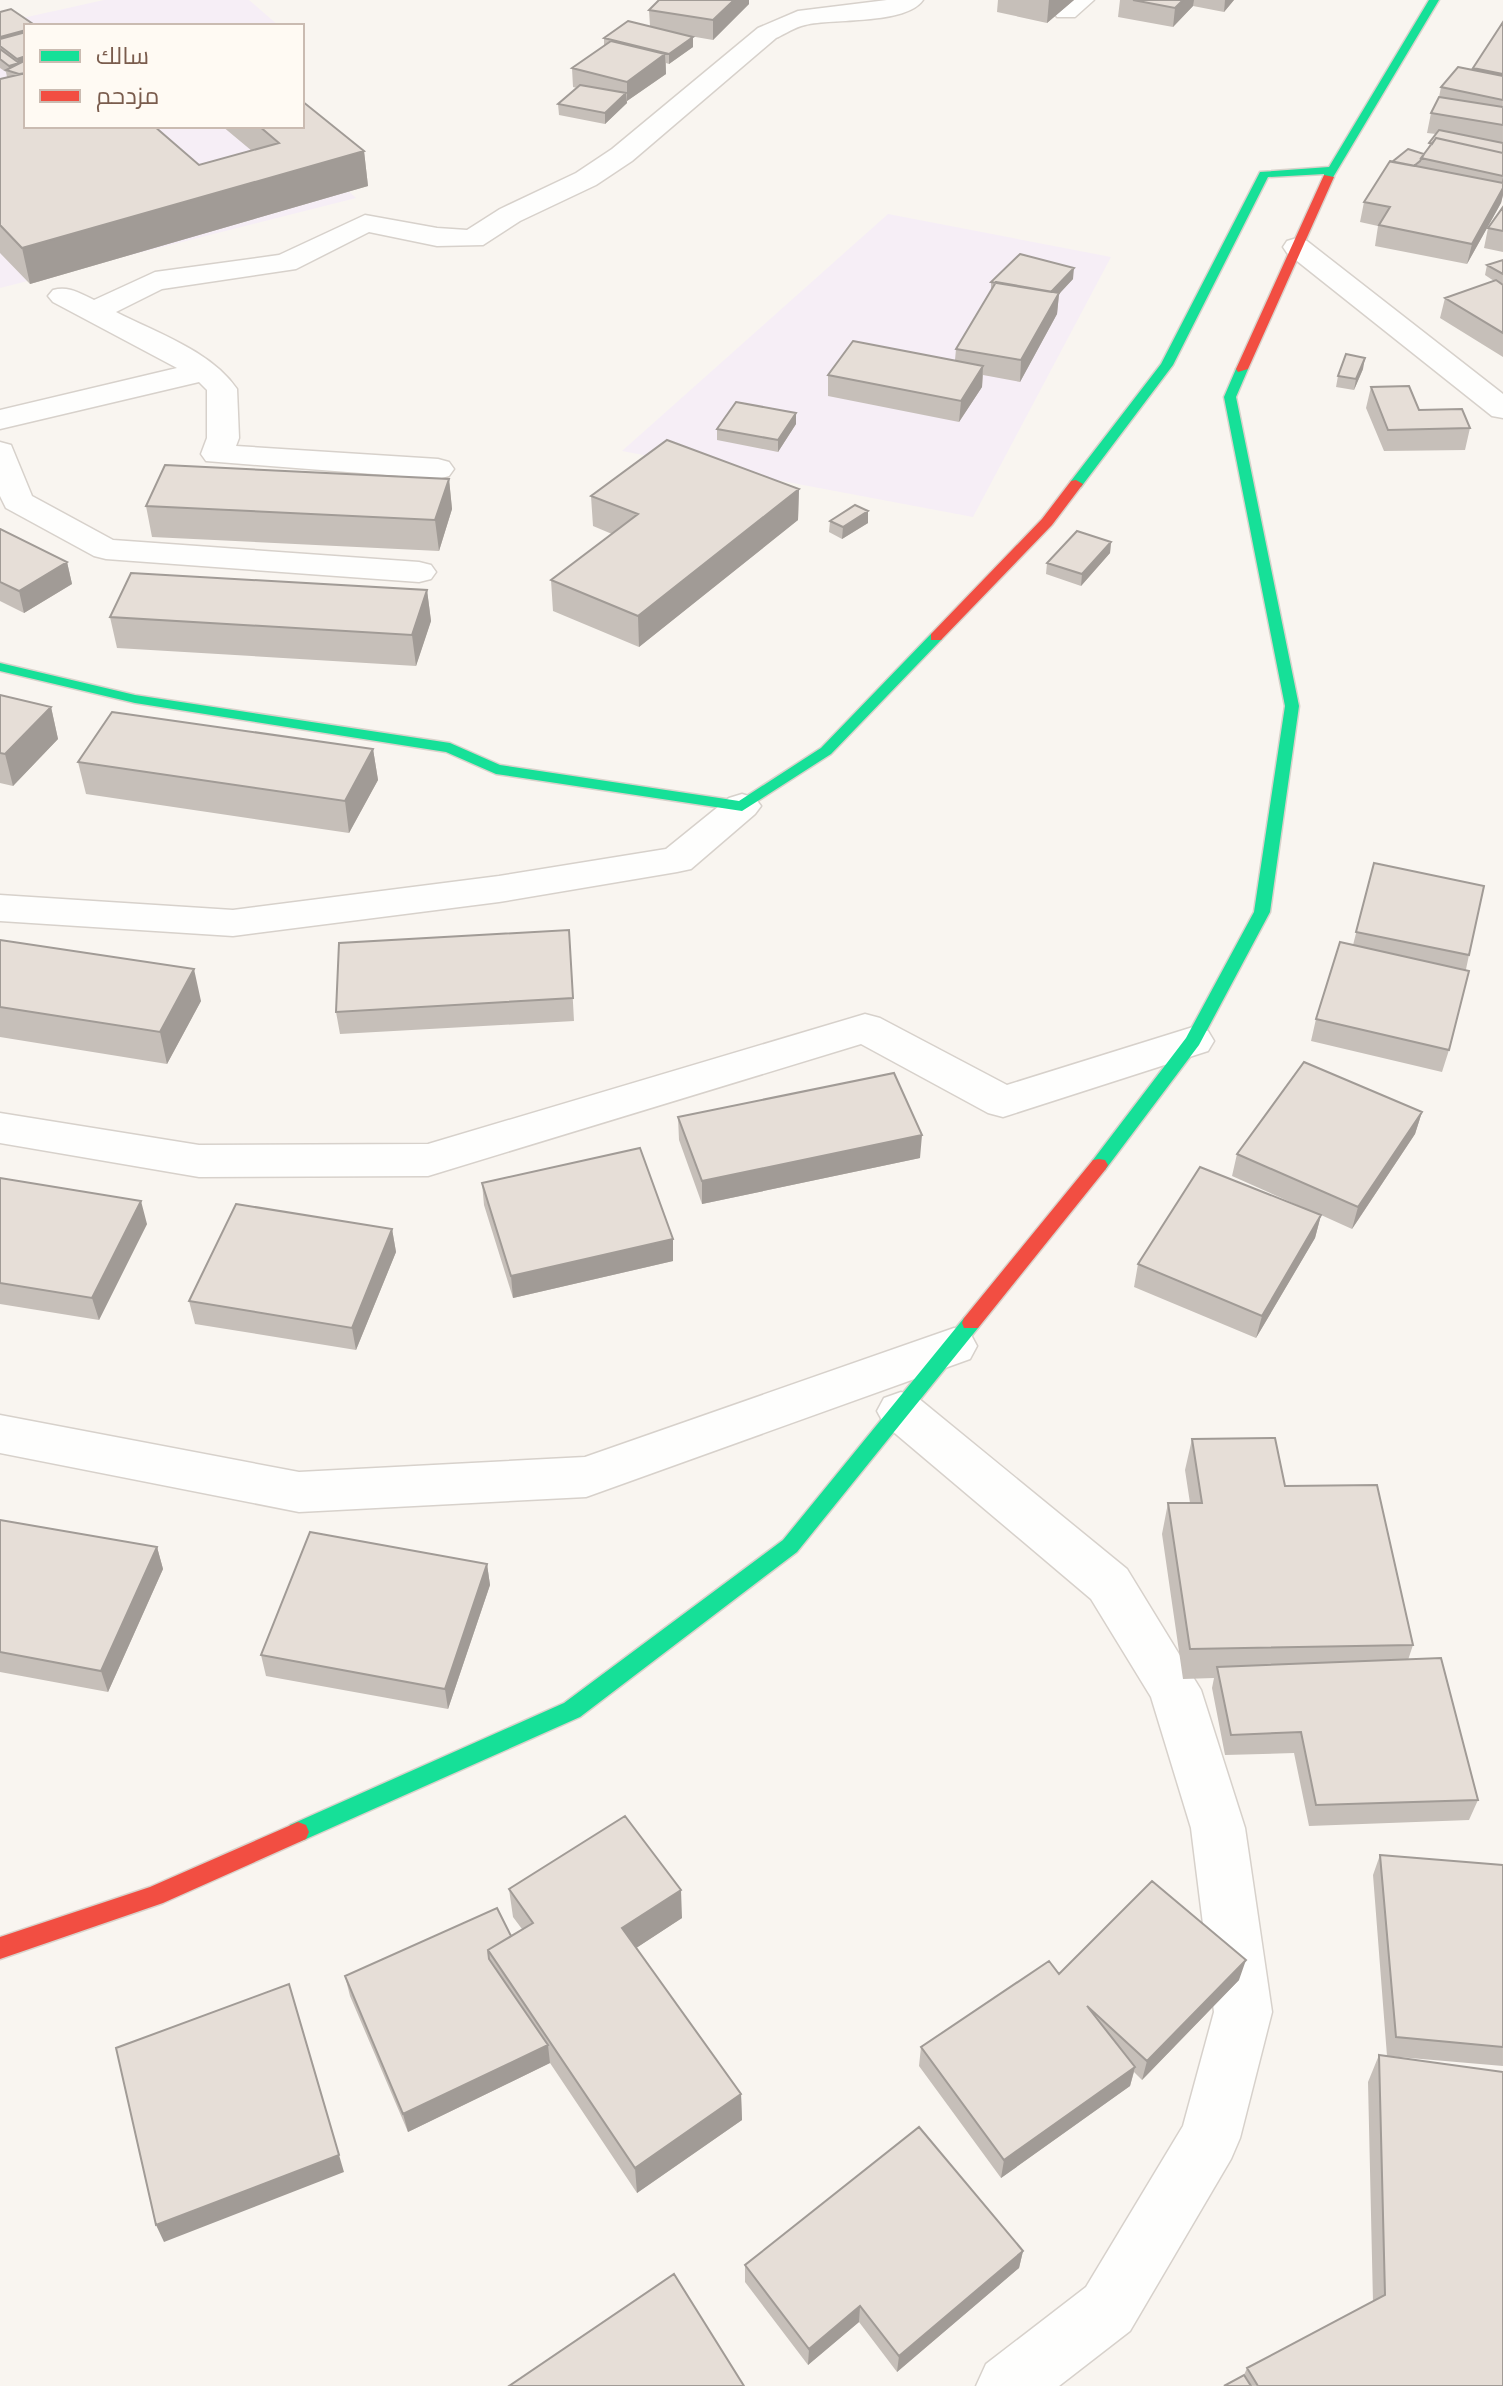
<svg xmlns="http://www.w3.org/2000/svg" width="1503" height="2386" viewBox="0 0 1503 2386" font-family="'PT Sans Narrow',Cairo,sans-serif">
<rect width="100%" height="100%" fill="#f9f5f0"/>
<!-- education -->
<path fill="#f6eef6" d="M104,0H249L279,26H26V126H276L356,198L0,288V23Z
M888,214L1111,257L973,517L622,451Z"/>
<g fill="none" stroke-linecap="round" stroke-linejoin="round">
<!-- street casing -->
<g stroke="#d7d1cb" stroke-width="3">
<path id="street" d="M887,0H923C906,25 833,18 805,25C795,27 785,34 776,38L632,161L596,185L520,221L483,245L437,246L369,232L296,269L162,289L116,312C157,333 211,351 237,389L239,438L236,446L438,459L449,462L454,469L449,476L438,479L206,461L201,454L207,438V390L199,382L0,429V410L177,368L53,302L48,296L53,290C69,286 79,293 94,300L155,272L279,255L365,215L437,228L467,230L500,209L576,173L612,149L758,28L798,11Z
M1066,0H1094L1075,17H1057L1054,12Z
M1297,238L1307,241L1503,394V418L1492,416L1287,253L1283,247L1287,241Z
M0,442L11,445L32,496L113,540L419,562L431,565L436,572L431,579L419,582L106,559L94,556L6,508L0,496Z
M742,794L755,798L761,806L755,814L691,869L677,872L499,902L233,936L0,921V895L233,910L499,876L666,849L729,798Z
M865,1014L880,1018L1007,1085L1193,1027L1208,1031L1214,1041L1208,1051L1003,1117L988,1113L861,1044L428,1176L199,1177L0,1143V1113L199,1145L428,1144Z
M954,1328L970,1333L977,1346L970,1359L586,1497L299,1512L0,1453V1415L299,1472L585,1457Z
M901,1392L918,1398L1127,1569L1201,1690L1245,1828L1272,2012L1240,2138L1231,2159L1130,2331L1059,2386H976L986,2364L1086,2287L1183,2126L1214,2012L1191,1828L1151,1697L1091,1599L884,1424L877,1411L884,1398Z"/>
</g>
<!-- fast casing -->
<g stroke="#d9d2cb" stroke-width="3">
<path id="fast" d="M1429,0H1439L1332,179H1324V174L1268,177L1173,365L1081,487H1071V481L1161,364L1260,172L1329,167Z
M1242,365L1248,369L1236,397L1299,706L1270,912L1199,1045L1105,1170H1093L1090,1165L1093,1160L1186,1038L1254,912L1285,706L1224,397L1236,369Z
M936,633L943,637L941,640L831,754L742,811L496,774L446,752L135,703L0,671V663L135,695L450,743L500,765L739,801L821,748L931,634Z
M971,1316L978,1318L980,1323L978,1328L797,1552L580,1717L306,1839L298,1842L290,1839L287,1832L290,1825L564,1703L783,1540L964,1318Z"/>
</g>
<!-- jam casing -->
<g stroke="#d9d2cb" stroke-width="3">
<path id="jam" d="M1324,175L1334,177L1248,369L1238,372L1236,369Z
M1076,480L1083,484L1052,525L941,640H931V634L1042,519L1071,481Z
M1099,1159L1105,1160L1108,1165L1105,1170L978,1328H964L962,1323L964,1318L1093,1160Z
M298,1822L306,1825L309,1832L306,1839L163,1903L0,1959V1937L150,1887Z"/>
</g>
<!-- street -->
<use href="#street" fill="#fefefd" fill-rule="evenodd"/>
<!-- fast -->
<use href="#fast" fill="#16e098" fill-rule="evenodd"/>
<!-- jam -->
<use href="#jam" fill="#f24e42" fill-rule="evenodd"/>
</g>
<!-- wall -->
<path fill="#c6bfb9" d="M659,0H749V4L713,40L684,35L693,37V47L669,64L666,63V74L627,101V103L605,124L559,115L558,104L577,88L573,87L572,68L604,46V38L650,26L649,10Z
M998,0H1074L1047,23L997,12Z
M1120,0H1234L1224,12L1193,6L1173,27L1118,17Z
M0,12L26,26L199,165L252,151L222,126H302L364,151L368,186L30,284L0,253V79L7,77L6,72L0,68Z
M1503,22V195L1501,203L1467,264L1375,246L1378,226L1360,222L1364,202L1392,162L1424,154L1436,134L1427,133L1431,113L1439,97L1441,87L1473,70Z
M1503,207V252L1484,248L1488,228Z
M1503,260V357L1440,318L1445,298L1494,281L1485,275L1487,265Z
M1073,279L1059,294L1057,314L1020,382L983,375L982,387L959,422L828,396V375L955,360L956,349L991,290V282Z
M1363,369L1354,390L1336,387L1338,376Z
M1371,387L1419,410L1470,428L1465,450L1384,451L1366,408Z
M796,413V424L778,452L717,440V429Z
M449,479L452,509L439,551L152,537L146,506Z
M799,489L798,520L639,647L553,611L551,580L612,534L593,526L591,496Z
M830,521L868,523L842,539L829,532Z
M0,529L67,562L72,584L24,613L0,601Z
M1111,542L1110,553L1081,586L1046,574L1047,563Z
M427,590L431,621L416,666L117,648L110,617Z
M0,695L51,707L58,739L13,786L0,783Z
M373,749L378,780L349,833L86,794L78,762Z
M1374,863L1469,955L1449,1050L1442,1072L1311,1041L1316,1019L1353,945Z
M569,930L574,1021L340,1034L336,1012Z
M0,940L201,1001L167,1064L0,1037Z
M1422,1112L1415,1134L1352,1229L1321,1215L1315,1238L1256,1338L1134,1287L1138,1264L1313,1212L1232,1176L1237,1154Z
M678,1117L920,1158L702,1204L679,1140Z
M0,1178L147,1224L99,1320L0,1304Z
M482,1183L673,1239V1261L513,1298L484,1205Z
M392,1229L396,1252L356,1350L195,1324L189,1301Z
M1192,1439L1285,1486L1413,1645L1408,1660L1478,1800L1469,1820L1309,1826L1294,1753L1225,1755L1212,1688L1214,1678L1183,1679L1162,1534L1168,1503H1190L1185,1470Z
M0,1520L157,1547L163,1569L108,1692L0,1672Z
M487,1564L490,1585L448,1709L266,1676L261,1655Z
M1380,1855L1503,1865V2066L1387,2056L1373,1875Z
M509,1889L682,1918L636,1948L741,2094L742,2120L637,2193L550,2063L408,2132L350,1996L345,1976L511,1936L522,1929L513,1917Z
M1059,1974L1239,1980L1142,2080L1134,2072L1130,2086L1001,2178L919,2066L921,2047Z
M1379,2055L1503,2386H1224L1244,2375L1247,2368L1373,2302L1368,2082Z
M1023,2251L1019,2268L897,2372L859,2322L808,2365L745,2282V2265Z"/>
<!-- shaded-wall -->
<path fill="#a19b96" d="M734,0H749V4L713,40V20Z
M1049,0H1074L1047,23Z
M1183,0H1194L1193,6L1173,27L1175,8Z
M1225,0H1234L1224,12Z
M693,37V47L669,64V54Z
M665,54L666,74L627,101V82Z
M26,56V67L10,72L9,66L18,63L17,59Z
M626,93L627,103L605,124V113Z
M364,151L368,186L30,284L22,248Z
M1503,176V195L1501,203L1467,264L1472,244L1499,196Z
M1074,268L1073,279L1059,294L1057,314L1020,382L1021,360L1046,297Z
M1365,358L1363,369L1354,390L1356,379Z
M983,366L982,387L959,422L961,401Z
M796,413V424L778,452V440Z
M449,479L452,509L439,551L435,520Z
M799,489L798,520L639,647L638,616Z
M868,511V523L842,539L843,527Z
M1111,542L1110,553L1081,586L1082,574Z
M67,562L72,584L24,613L19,591Z
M427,590L431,621L416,666L412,635Z
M51,707L58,739L13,786L5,754Z
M373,749L378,780L349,833L345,801Z
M194,969L201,1001L167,1064L160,1032Z
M1422,1112L1415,1134L1352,1229L1358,1207Z
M922,1135L920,1158L702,1204V1181Z
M141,1201L147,1224L99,1320L92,1298Z
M1321,1215L1315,1238L1256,1338L1262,1316Z
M392,1229L396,1252L356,1350L352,1328Z
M673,1239V1261L513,1298L511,1276Z
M157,1547L163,1569L108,1692L101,1671Z
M487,1564L490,1585L448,1709L445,1689Z
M681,1890L682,1918L624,1956L622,1928Z
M1246,1960L1239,1980L1142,2080L1147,2061Z
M289,1984L344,2172L164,2242L156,2225Z
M548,2045L550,2063L408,2132L403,2114Z
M1135,2067L1130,2086L1001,2178L1004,2160Z
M741,2094L742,2120L637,2193L635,2168Z
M1023,2251L1019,2268L897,2372L899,2356Z
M860,2306L859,2322L808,2365L809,2349Z"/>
<!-- building -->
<path fill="#e6ded7" stroke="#a19b96" stroke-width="2" d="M659,0H734L713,20L649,10Z
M1133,0H1183L1175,8Z
M11,9L36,26H26V30L0,37V12Z
M628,21L693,37L669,54L604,38Z
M1503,22V74L1473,68Z
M26,32V56L17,59L0,46V39Z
M611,41L665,54L627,82L572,68Z
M0,49L19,63L9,66L0,59Z
M26,60V73L19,74L6,70Z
M1458,67L1503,76V100L1441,87Z
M26,73V126H154L199,165L279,143L259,126H302V101L364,151L22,248L0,225V79Z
M580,85L626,93L605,113L558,104Z
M1439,97L1503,107V125L1431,113Z
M1439,130L1503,143V153L1436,138L1432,144L1429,143Z
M1436,138L1503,153V176L1421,158Z
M1408,149L1424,154L1420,161L1414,166L1392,162Z
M1390,161L1503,183V188L1472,244L1379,225L1390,207L1364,202Z
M1503,207V231L1488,228Z
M1020,254L1074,268L1051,292L991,282Z
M1503,260V274L1487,265Z
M1496,280L1503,285V333L1445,298Z
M996,282L1059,293L1021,360L956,349Z
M853,341L983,366L961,401L828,375Z
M1346,354L1365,358L1356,379L1338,376Z
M1409,386L1419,410L1462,409L1470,428L1388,430L1371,387Z
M736,402L796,413L778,440L717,429Z
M667,440L799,489L638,616L551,580L638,514L591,496Z
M165,465L449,479L435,520L146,506Z
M855,505L868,511L843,527L830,521Z
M0,529L67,562L19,591L0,582Z
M1077,531L1111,542L1082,574L1047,563Z
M131,573L427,590L412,635L110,617Z
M0,695L51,707L5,754L0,753Z
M112,712L373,749L345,801L78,762Z
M1374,863L1484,886L1469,955L1356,932Z
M569,930L573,998L336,1012L339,943Z
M0,940L194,969L160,1032L0,1007Z
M1340,942L1469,971L1449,1050L1316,1019Z
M1304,1062L1422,1112L1358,1207L1237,1154Z
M894,1073L922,1135L702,1181L678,1117Z
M640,1148L673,1239L511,1276L482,1183Z
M1200,1167L1321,1215L1262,1316L1138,1264Z
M0,1178L141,1201L92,1298L0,1283Z
M236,1204L392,1229L352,1328L189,1301Z
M1275,1438L1285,1486L1377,1485L1413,1645L1190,1649L1168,1503H1202L1192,1439Z
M0,1520L157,1547L101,1671L0,1652Z
M310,1532L487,1564L445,1689L261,1655Z
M1441,1658L1478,1800L1316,1805L1301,1732L1231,1735L1217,1667Z
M625,1816L681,1890L622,1928L741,2094L635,2168L488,1950L533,1923L509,1889Z
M1380,1855L1503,1865V2047L1396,2037Z
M1152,1881L1246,1960L1147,2061L1087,2006L1135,2067L1004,2160L921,2047L1049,1961L1059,1974Z
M497,1908L511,1936L488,1950L489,1959L548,2045L403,2114L345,1976Z
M289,1984L339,2155L156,2225L116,2048Z
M1379,2055L1503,2072V2386H1258L1247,2368L1385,2295Z
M919,2127L1023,2251L899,2356L860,2306L809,2349L745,2265Z
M674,2274L744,2386H509Z
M1244,2375L1251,2386H1224Z"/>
<!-- legend -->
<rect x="24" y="24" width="280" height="104" fill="#fffaf3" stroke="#cabbb1" stroke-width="2"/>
<rect x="40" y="50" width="40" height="12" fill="#16e098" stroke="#cabbb1" stroke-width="2"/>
<text x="96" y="64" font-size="24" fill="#7a5c4d">سالك</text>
<rect x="40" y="90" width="40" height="12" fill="#f24e42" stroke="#cabbb1" stroke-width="2"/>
<text x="96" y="104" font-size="24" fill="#7a5c4d">مزدحم</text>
</svg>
